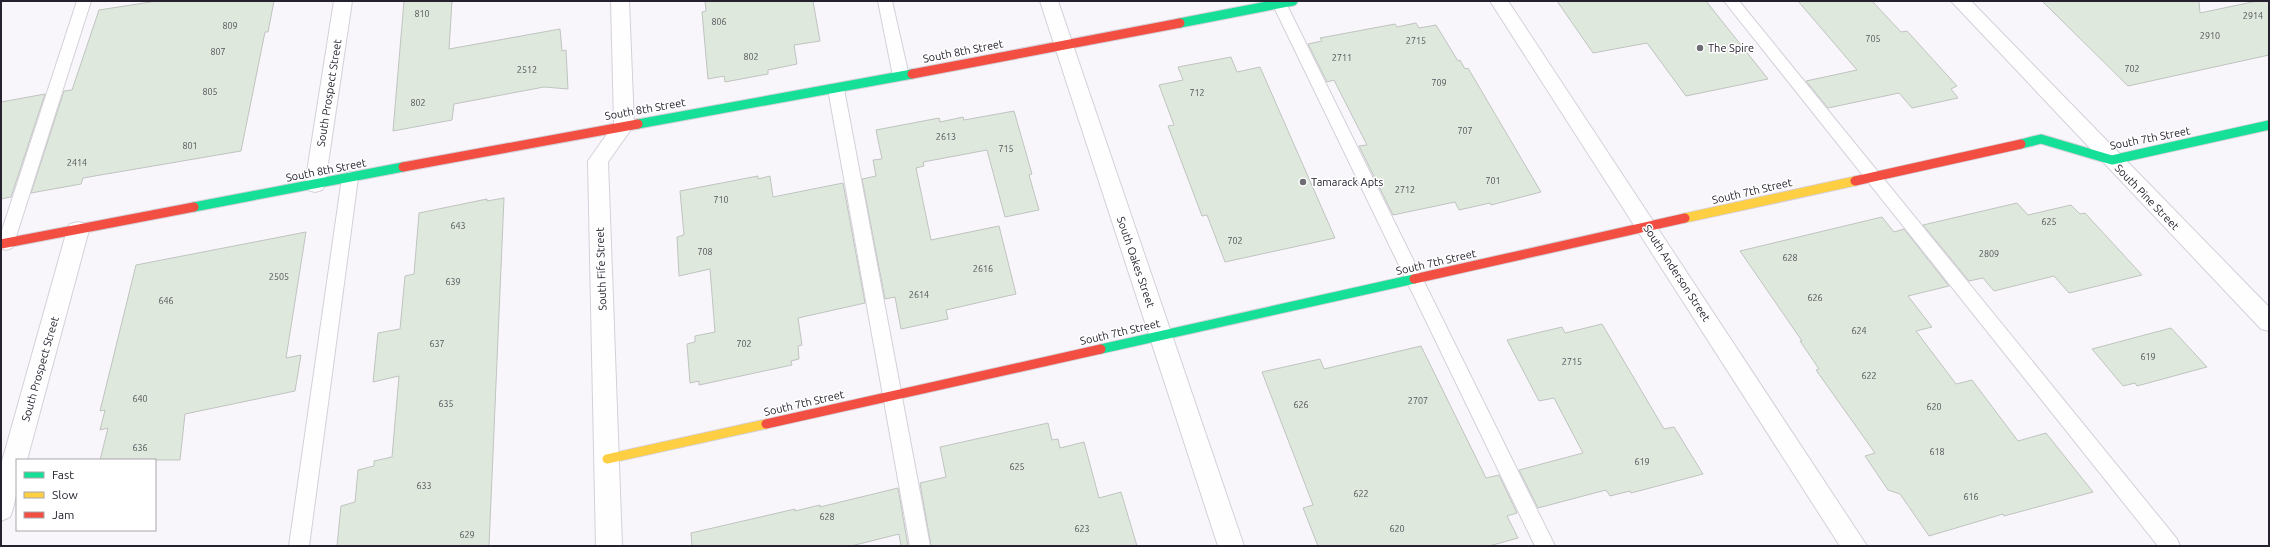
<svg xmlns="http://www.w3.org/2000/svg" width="2270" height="547" viewBox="0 0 2270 547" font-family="Ubuntu,sans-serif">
<rect width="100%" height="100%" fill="#f8f6fb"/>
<!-- building -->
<path fill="#dee8dd" stroke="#c0c4c0" d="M157,1H274L268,32H265L241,151L83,178L81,184L31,193L64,91L72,90L99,10Z
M404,1H452L449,49L560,29L562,51L566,50L568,89L544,87L454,104L452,120L393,131Z
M705,1H813L820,41L794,45L797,64L768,70V74L725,82L724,76L708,79L702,12L706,11Z
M1557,1H1706L1768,79L1686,96L1647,43L1593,53Z
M1798,1H1872L1901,32L1907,31L1957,86L1951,89L1958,98L1912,108L1899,93L1828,108L1806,81L1857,70Z
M2042,1H2199L2200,13L2257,1H2269V55L2128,86Z
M1416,23L1419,28L1436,25L1458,61L1460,60L1465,69L1468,68L1541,192L1491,205L1490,203L1459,210L1455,202L1393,215L1359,146L1367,145L1334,80L1327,82L1308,44L1322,41L1320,38L1395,24L1397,27Z
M1231,57L1237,72L1260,67L1335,238L1225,262L1207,215L1202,216L1168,126L1174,125L1159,85L1183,80L1178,67Z
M45,94L11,197L1,199V102Z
M1014,111L1032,174L1029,175L1039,210L1005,217L987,150L923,162L924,166L916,168L931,240L999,226L1016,294L946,310L948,319L901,329L895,297L885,299L862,179L876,176L873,160L882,159L876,130L939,118L940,122L963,117L964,120Z
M758,176V179L770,176L773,197L843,183L865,303L798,318L802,345L798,346L799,359L791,361L792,365L699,385V381L690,383L687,344L695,342V336L715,332L710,269L679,276L677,237L684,235L680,191Z
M504,198L489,546H337L341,506L355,502L358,470L374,466V461L392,457L399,376L373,382L378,333L400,329L405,276L414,274L419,213L487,199V201Z
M2017,203L2028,215L2071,205L2080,214L2085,213L2142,275L2069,293L2054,276L1994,291L1983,278L1969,281L1923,225Z
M1882,217L1894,232L1904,229L1949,286L1908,296L1932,327L1916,331L1956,384L1972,380L2018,441L2046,433L2093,492L2004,516L2003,514L1929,536L1900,494L1888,490L1865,456L1875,453L1816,370L1819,369L1800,341H1802L1740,251Z
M306,232L286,358L301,355L295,391L185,414L180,460H100L108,428L100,430L105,410L100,411L136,265Z
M1602,324L1664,429L1674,427L1703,474L1631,493L1630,491L1610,496L1606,490L1538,508L1519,470L1583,453L1554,398L1539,401L1507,340L1562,327L1565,333Z
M2171,328L2207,367L2137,386L2135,383L2123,386L2092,349Z
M1421,346L1486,478L1499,475L1517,513L1507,516L1518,538L1489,546H1318L1303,508L1313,505L1262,372L1320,359L1324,369Z
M1048,423L1052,440L1058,439L1060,448L1084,442L1099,498L1121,492L1137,546H931L920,483L946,477L940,447Z
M898,488L908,546H901L899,534L851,546H692L691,533L795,509V511L820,505V507Z"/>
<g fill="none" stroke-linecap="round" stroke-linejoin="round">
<!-- lane casing -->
<g stroke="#d4d0da" stroke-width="2">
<path id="lane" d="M77,1H91L14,243L12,248L6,250L1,248V233Z
M878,1H892L909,76L906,80H896L893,76Z
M1271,1H1285L1555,546H1535Z
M1724,1H1739L2177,539L2180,546H2158Z
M836,84L841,85L844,89L930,546H910L828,89L831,85Z
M350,172L356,174L358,178L309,546H289L342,178L344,174Z"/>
</g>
<!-- street casing -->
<g stroke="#d4d0da" stroke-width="2">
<path id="street" d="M334,1H352L325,184L322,190L315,192L308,190L305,184Z
M611,1H629L634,125L608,162L622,546H596L588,161L614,124Z
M1040,1H1058L1244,546H1218Z
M1490,1H1508L1867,546H1840Z
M1951,1H1971L2269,307V331L2261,329Z
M78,222L86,224L89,230L27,460H17C17,480 18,498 10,517L1,521V465L67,230L70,224Z"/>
</g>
<!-- fast casing -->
<g stroke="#d4d0da" stroke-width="11">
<path id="fast" d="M1180,23L1293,1
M638,124L912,74
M2021,144L2041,139L2112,160L2269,125
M194,207L403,167
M1101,349L1414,279"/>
</g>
<!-- slow casing -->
<g stroke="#d4d0da" stroke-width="11">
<path id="slow" d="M1685,218L1855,181
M607,459L766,424"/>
</g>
<!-- jam casing -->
<g stroke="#d4d0da" stroke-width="11">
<path id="jam" d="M912,74L1180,23
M403,167L638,124
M1855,181L2021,144
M1,244L194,207
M1414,279L1685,218
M766,424L1101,349"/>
</g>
<!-- lane -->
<use href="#lane" fill="#fefefe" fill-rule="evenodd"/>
<!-- street -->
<use href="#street" fill="#fefefe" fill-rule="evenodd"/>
<!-- fast -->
<use href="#fast" stroke="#16e098" stroke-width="9"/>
<!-- slow -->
<use href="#slow" stroke="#ffcf43" stroke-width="9"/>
<!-- jam -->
<use href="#jam" stroke="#f24e42" stroke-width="9"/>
</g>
<!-- markers -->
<g fill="#706c76" stroke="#fff" stroke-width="1.5">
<circle cx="1700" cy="48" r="4"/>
<circle cx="1303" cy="182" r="4"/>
</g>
<g text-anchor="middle" stroke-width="3" stroke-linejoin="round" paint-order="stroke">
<!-- number labels -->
<g font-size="9" fill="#54535a">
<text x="422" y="17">810</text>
<text x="2253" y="19">2914</text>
<text x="719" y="25">806</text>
<text x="230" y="29">809</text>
<text x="2210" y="39">2910</text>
<text x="1873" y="42">705</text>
<text x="1416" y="44">2715</text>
<text x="218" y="55">807</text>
<text x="751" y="60">802</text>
<text x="1342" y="61">2711</text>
<text x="2132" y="72">702</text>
<text x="527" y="73">2512</text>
<text x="1439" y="86">709</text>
<text x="210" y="95">805</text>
<text x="1197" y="96">712</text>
<text x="418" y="106">802</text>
<text x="1465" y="134">707</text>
<text x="946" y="140">2613</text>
<text x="190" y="149">801</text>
<text x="1006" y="152">715</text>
<text x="77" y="166">2414</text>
<text x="1493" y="184">701</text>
<text x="1405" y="193">2712</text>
<text x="721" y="203">710</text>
<text x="2049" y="225">625</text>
<text x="458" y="229">643</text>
<text x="1235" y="244">702</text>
<text x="705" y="255">708</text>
<text x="1989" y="257">2809</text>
<text x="1790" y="261">628</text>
<text x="983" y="272">2616</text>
<text x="279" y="280">2505</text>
<text x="453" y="285">639</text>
<text x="919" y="298">2614</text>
<text x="1815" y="301">626</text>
<text x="166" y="304">646</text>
<text x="1859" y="334">624</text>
<text x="437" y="347">637</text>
<text x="744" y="347">702</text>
<text x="2148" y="360">619</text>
<text x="1572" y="365">2715</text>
<text x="1869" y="379">622</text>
<text x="140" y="402">640</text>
<text x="1418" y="404">2707</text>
<text x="446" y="407">635</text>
<text x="1301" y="408">626</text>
<text x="1934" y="410">620</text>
<text x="140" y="451">636</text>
<text x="1937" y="455">618</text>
<text x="1642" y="465">619</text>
<text x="1017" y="470">625</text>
<text x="424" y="489">633</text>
<text x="1361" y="497">622</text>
<text x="1971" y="500">616</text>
<text x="827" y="520">628</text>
<text x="1082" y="532">623</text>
<text x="1397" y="532">620</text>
<text x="467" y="538">629</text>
</g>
<!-- poi labels -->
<g font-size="11" fill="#26212e" stroke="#fff" text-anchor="start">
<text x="1708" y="52">The Spire</text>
<text x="1311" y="186">Tamarack Apts</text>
</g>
<!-- street labels -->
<g font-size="11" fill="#26212e" stroke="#fff">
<text transform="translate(963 51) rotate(-11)" y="4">South 8th Street</text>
<text transform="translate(329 93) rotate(-81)" y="4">South Prospect Street</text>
<text transform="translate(645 109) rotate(-10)" y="4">South 8th Street</text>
<text transform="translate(2150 138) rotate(-11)" y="4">South 7th Street</text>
<text transform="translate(326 170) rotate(-11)" y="4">South 8th Street</text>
<text transform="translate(1752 191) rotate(-13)" y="4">South 7th Street</text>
<text transform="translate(2147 197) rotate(46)" y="4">South Pine Street</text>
<text transform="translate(1136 262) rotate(71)" y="4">South Oakes Street</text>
<text transform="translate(1436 262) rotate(-13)" y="4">South 7th Street</text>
<text transform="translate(601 269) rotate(-92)" y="4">South Fife Street</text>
<text transform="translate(1677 273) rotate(57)" y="4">South Anderson Street</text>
<text transform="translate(1120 332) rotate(-13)" y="4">South 7th Street</text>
<text transform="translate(40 369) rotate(-74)" y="4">South Prospect Street</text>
<text transform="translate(804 403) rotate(-13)" y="4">South 7th Street</text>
</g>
</g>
<!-- border -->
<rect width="2270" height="547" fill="none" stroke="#26212e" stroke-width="4"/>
<!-- legend -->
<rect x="16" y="459" width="140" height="72" fill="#ffffff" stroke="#a8a6ab"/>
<rect x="24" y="472" width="20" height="6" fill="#16e098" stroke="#a8a6ab"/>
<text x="52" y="479" font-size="12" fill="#26212e">Fast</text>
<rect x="24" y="492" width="20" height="6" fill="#ffcf43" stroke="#a8a6ab"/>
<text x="52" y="499" font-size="12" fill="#26212e">Slow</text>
<rect x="24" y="512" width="20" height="6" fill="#f24e42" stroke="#a8a6ab"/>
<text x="52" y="519" font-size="12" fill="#26212e">Jam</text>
</svg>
